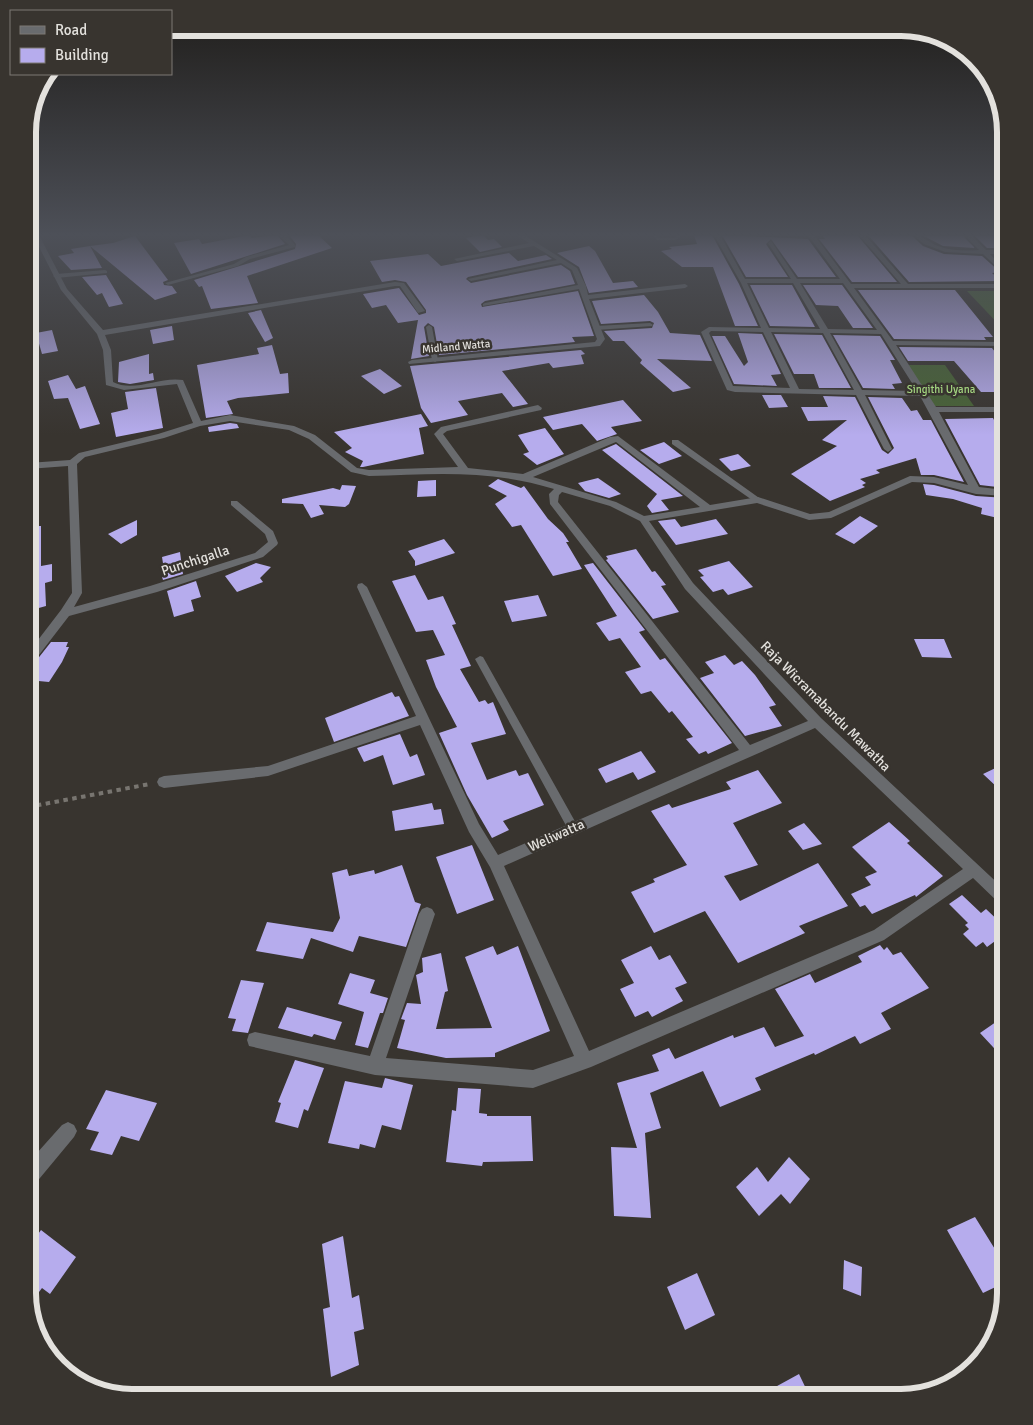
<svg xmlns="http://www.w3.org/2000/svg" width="1033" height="1425" viewBox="0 0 1033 1425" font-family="Signika,sans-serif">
<rect width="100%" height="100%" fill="#38342f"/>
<!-- green -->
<path fill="#486335" d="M967,291H1005V331Z
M906,365H945L974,406H932Z"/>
<!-- building -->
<path fill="#b6aced" d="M250,235L251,238L277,235L285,244L191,274L174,243L199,239L202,244Z
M289,235H318L332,248L247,276L258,303L211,309L202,286L199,287L194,280L295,249L296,244Z
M483,235L488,240L494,239L502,247L480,252L466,238Z
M694,235H712L739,284L758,326H735L713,267H682L661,251L672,249L669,247L697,244Z
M722,235L808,239L836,277H798L771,239L766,244L788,277H746Z
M822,235H857L897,282H852L819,239H825Z
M868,235H905L912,236L923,246L944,254L982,256L1000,272L992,273L1001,281L909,282Z
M135,236L168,280L163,282L164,285L172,286L177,293L155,300L90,246L113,243Z
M924,236H963L975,248L943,246Z
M975,236H1006V248H987Z
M90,246L102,268L71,270L58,256L74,253L71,249Z
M589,246L595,251L613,283L633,281L638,287L589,293L579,267L557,253Z
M509,253L518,261L546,255L552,259L468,277L466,279L471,283L561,265L570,271L575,284L485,301L481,304L482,307L578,291L594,336L572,337L575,342L439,355L434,327L428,323L424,327L429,356L411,359L418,320L398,323L386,305L372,308L363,294L399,288L419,315L426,313V310L406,282L395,280L382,282L370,261L428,254L441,266Z
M106,275L115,290L123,304L109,307L102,293L97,295L82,277Z
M750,285H792L815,327L770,326Z
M803,285H842L873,328H853L838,306L816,305Z
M858,290H955L993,337H984L986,340L894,339Z
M644,295L658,312L670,333L700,335L712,361L657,359L691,388L673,392L640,363L642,360L624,341H613L604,331L652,328L654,323L650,321L601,324L592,301Z
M261,310L273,338L265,342L248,313Z
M172,326L174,340L153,344L150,330Z
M52,330L58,351L42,354L36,333Z
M738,333L762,334L781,374L771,375L777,386L734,384L712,336H725L744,366L748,362Z
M774,334L822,335L851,388H819L814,374H794Z
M833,335L880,336L895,360H890L902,383L892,384L895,389L863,388Z
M272,345L280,374L288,373L289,393L238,398L227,401L233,414L206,418L197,365L259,354L257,348Z
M899,347L992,348L1006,366V392H981L954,361H908Z
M581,350L585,354L581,355L584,364L553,368L549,363L502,371L528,404L513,407L502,393L458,401L468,415L431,423L421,408L410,366Z
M149,354V374L153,373L154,380L130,384L118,382L119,362Z
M380,369L402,386L384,394L361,376Z
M68,375L76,389L85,386L100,424L80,429L68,398L54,399L48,381Z
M156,388L163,428L116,437L111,413L128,409L125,392Z
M762,395H781L788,407L769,408Z
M823,396L855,397L882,450L888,454L894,448L868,397L902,398L911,411L917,410L923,420H931L964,482L934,475H921L916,458L876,470L880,473L860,479L866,483L862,485L865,487L830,501L791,474L837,446L822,440L847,420L808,421L801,407H828Z
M623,400L642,421L611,427L617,434L597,441L582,424L553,430L543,417Z
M421,414L428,426L419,428L424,454L363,467H360L363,461L345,452L352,448L334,432Z
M993,418L998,428H1006V462H997L1006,473V488L980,485L945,419Z
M230,423L237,424L239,428L209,432L208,427Z
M545,428L564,454L537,465L523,454L529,452L518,435Z
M664,442L682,456L659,464L640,450Z
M616,444L683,496L661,500L669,510L652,513L647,506L657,494L602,450Z
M738,454L751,466L731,471L719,459Z
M598,478L621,494L609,498L585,491L578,483Z
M498,479L521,488L524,486L548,519L563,533L569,542H566L582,569L553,576L521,525L512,527L495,504L507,496L488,486Z
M436,480V496L417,497L418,481Z
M923,484L934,485L976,496L1006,498V520L981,514L982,508L953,499L926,495Z
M342,485L356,486L349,504L345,507L319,505L324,514L311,518L303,504L282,503V499L333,488L340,490Z
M860,516L878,526L854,544L835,534Z
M675,519L681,527L716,519L728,534L676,545L658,521Z
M137,520V535L121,544L108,534Z
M28,526H41V566L52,564V581L45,583L46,606L28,611Z
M444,539L455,553L415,566V561L408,551Z
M636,549L652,572L655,571L666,585L661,586L679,612L653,619L606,560L608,559L606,556Z
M180,552L183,574L163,580L162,577L165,576L162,557Z
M729,561L753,587L728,595L723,589L713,592L700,577L704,576L698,570Z
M256,563L271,567L260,578L263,582L237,592L225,576Z
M593,563L645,630L639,632L660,660L665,658L732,743L708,754L706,751L699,754L686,739L693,737L672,711L669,713L651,691L641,694L625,672L641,667L620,638L609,641L596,623L617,616L584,565Z
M415,575L428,600L443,596L456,624L452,625L471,666L460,669L479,702L485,700L488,704L493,702L506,734L471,743L487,780L516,770L519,776L528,773L544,805L503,821L509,830L492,838L467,795L439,733L457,727L436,687L426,660L445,655L433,630L416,632L392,581Z
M196,581L201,597L191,600L194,611L174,617L167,591Z
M538,595L547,616L512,622L504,601Z
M914,639H944L952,658L922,657Z
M51,642H68L66,647H69L62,662L49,682L28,680L36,661Z
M725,655L734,665L742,661L755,675L776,705L769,707L782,726L745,736L700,678L714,673L705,662Z
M392,692L395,697L399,696L409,716L334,742L325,718Z
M400,734L410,757L417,754L425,775L393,785L383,755L364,762L357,748Z
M641,751L656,772L638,780L633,772L606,783L598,769Z
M1006,763V784L998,788L983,774Z
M758,770L782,803L733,823L758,865L724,876L740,901L818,863L848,906L799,926L805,933L738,963L705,911L654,933L631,892L655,882L653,879L687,865L651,811L669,804L672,808L731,789L726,782Z
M432,803L434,810L441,809L444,824L395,831L392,811Z
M889,822L910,841L907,843L943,876L916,897L915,895L872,914L865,905L860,907L851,894L871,885L865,877L877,872L852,847Z
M804,823L822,844L803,850L788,831Z
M472,845L494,900L457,914L436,857Z
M402,865L415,902L421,904L406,947L359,936L353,952L311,938L303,959L256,951L267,922L333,932L340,918L332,873L347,869L349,876L374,870L375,874Z
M962,895L981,913L986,909L1006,928V933L987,947L983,942L976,947L963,934L969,929L965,925L968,923L949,904Z
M880,945L884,950L887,947L893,955L901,952L929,988L881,1013L891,1029L860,1044L855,1036L815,1055L814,1053L755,1078L761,1090L720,1107L703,1071L650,1093L661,1128L645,1133L651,1218L614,1216L611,1147L637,1148L617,1083L659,1071L652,1055L669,1048L675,1059L733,1035L734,1038L764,1027L775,1047L804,1036L775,989L810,974L815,983L862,962L858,956Z
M493,946L497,955L518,946L550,1031L495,1053V1057L446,1058L397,1048L405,1020L401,1019L407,1003L421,1004L416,975L423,972L422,958L441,953L448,991L445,992L436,1029L492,1028L465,957Z
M651,946L659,960L670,955L687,983L675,988L683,1001L652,1017L648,1011L635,1017L620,989L634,983L621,960Z
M350,973L375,980L370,993L388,998L383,1013H380L368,1048L355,1045L364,1012L338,1004Z
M241,980L264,983L248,1033L232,1031L236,1019L228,1018Z
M287,1007L342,1022L335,1040L314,1034L312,1037L278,1028Z
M1006,1015V1061L980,1033Z
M295,1060L324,1068L308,1111L304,1109L298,1128L275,1122L281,1103L278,1102Z
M385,1078L413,1085L401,1130L382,1125L375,1148L360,1144L359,1149L328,1143L345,1081L382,1088Z
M458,1088L481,1089L479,1113L487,1114V1116H531L533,1161L483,1162L482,1166L446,1162L452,1110L456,1111Z
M106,1090L157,1103L139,1141L121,1136L112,1155L90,1150L99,1132L86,1129Z
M789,1157L810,1179L790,1204L781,1194L759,1216L736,1187L757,1167L768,1182Z
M975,1217L1006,1267V1282L983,1293L947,1230Z
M41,1230L76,1257L50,1294L42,1288L30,1304L28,1293V1248Z
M343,1236L352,1298L359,1295L364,1329L354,1332L359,1365L331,1377L323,1309L330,1307L322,1244Z
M844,1260L862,1267L861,1296L843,1289Z
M697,1273L715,1315L685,1330L667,1287Z
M799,1374L810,1397H757Z"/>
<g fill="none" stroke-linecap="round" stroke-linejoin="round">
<!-- path -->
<path stroke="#787570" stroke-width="4" stroke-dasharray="4.5 4.5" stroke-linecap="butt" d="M28,807L150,784"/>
<!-- service -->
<path fill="#696b6e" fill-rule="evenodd" d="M653,235H657L659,238H675L677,235H682L676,240H657Z
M105,270L107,271V273L56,278L53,276L56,274Z
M650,323L653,325L652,326L596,330L593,328L596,326Z
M429,325L432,327L438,360L435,362L432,360L426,327Z
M672,440H678L762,500L761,502H755L672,444Z
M480,656L483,657L577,825L579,828L577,831L573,833L569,831L475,659Z"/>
<!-- minor -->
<path fill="#696b6e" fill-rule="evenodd" d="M33,235H39L67,289L103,330L395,282L404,283L425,311L418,313L400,286H395L105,335L111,350L113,382C134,393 160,376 183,380L201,421L230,415L294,426L315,435L357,468L369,470L458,467L434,434L441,427L538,405L542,408L541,410L447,431L443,434L468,468L523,474L610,437L618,436L710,505L758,497L810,514L829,512L910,476L934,477L968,485L920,396L865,395L892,449L888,452L884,449L856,395L735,392L727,390L701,332L709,327L761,328L741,283L714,235H720L745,279H791L768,243L771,241L797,279H840L808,235H814L851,284H901L859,235H865L908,284H1005V288H854L893,341L1005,342V346L896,345L936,407H1005V412H939L979,487L1005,490V496L976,494L934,483L912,482L831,518L809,520L757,503L649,521L693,583L821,718L1005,890V906L1000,904L973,878L884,940L591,1067L533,1088L375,1075L249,1046L247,1040L249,1034L255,1032L370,1056L419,914L422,909L427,907L432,909L435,914L386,1058L533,1070L574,1056L490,867L469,832L420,725L268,776L164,788L159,786L157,782L159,778L164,776L268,766L416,716L357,587L358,584L362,583L367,587L479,824L498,855L739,750L550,504L549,494L554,489C489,469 435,474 369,476L351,472L309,439L289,430L230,421L200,426L164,438L85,457L77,464L82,593L74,607L150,586L255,553L268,542L265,534L231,505V501H237L273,531L278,543L277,545L263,557L157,592L69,616L32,664L28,665V653L61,610L72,593L68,466L28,469V463L70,460L79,453L158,434L193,423L177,384L124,390L106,385L103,350L97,334L61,290ZM747,283H793L820,329L769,328ZM800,283H843L877,330L828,329ZM711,331L763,332L790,388L733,386L709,333ZM771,332L823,333L854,390L799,389ZM830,333L881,334L917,391L862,390ZM616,442L700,507L644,516L616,502L533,477ZM562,492L610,506L640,521L685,589L808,721L750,745L558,502L559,495ZM815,728L963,869L874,930L589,1051L504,866Z
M279,235H286L295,245V247L250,259L238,266L168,285L165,283L234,264L246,257L289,245Z
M517,235H524L577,268L586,286L588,295L685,284L688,286L685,288L589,299L605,339L600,346L409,364L408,362L412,360L595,342L597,339L579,289L483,306V304L485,303L578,285L572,270L561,263L471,281L468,279L557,260L534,246L457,261L454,259L529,243Z
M913,235C923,235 929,243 938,246C951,251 966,251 979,250L964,235H971L986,250H1005V254H990L1005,270V275L983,254L945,252L924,244Z
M68,1122L74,1125L77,1131L74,1137L35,1184L28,1186V1163L62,1125Z"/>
</g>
<!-- sky -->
<linearGradient id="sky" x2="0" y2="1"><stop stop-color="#1f1d1a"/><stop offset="0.54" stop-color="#4d5058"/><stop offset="1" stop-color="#4d5058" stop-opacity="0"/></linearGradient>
<rect width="1033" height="435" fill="url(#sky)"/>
<g text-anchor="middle" stroke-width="5" stroke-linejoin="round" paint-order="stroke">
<!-- far-street labels -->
<g font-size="11" fill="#e3e1dd" stroke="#38342f">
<text transform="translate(456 346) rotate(-5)" y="4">Midland Watta</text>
</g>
<!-- far-park labels -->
<g font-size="11" fill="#a4d581" stroke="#38342f">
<text x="941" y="393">Singithi Uyana</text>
</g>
<!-- street labels -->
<g font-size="14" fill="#e3e1dd" stroke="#38342f">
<text transform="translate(195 560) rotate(-18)" y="5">Punchigalla</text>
<text transform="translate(826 706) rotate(45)" y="5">Raja Wicramabandu Mawatha</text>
<text transform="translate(556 835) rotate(-24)" y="5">Weliwatta</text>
</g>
</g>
<!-- crop -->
<path d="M0 0H1033V1425H0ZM132 36H901A96 96 0 0 1 997 132V1293A96 96 0 0 1 901 1389H132A96 96 0 0 1 36 1293V132A96 96 0 0 1 132 36Z" fill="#38342f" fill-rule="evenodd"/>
<path fill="none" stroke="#e3e1dd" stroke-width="6" d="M132 36H901A96 96 0 0 1 997 132V1293A96 96 0 0 1 901 1389H132A96 96 0 0 1 36 1293V132A96 96 0 0 1 132 36Z"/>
<!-- legend -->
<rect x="10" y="10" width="162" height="65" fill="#38342f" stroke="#7c7975"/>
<rect x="20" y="26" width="25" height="8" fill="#696b6e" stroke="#7c7975"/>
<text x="55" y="35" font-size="15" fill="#e3e1dd">Road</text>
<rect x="20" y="48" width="25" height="15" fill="#b6aced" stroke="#7c7975"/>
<text x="55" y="60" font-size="15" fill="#e3e1dd">Building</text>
</svg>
